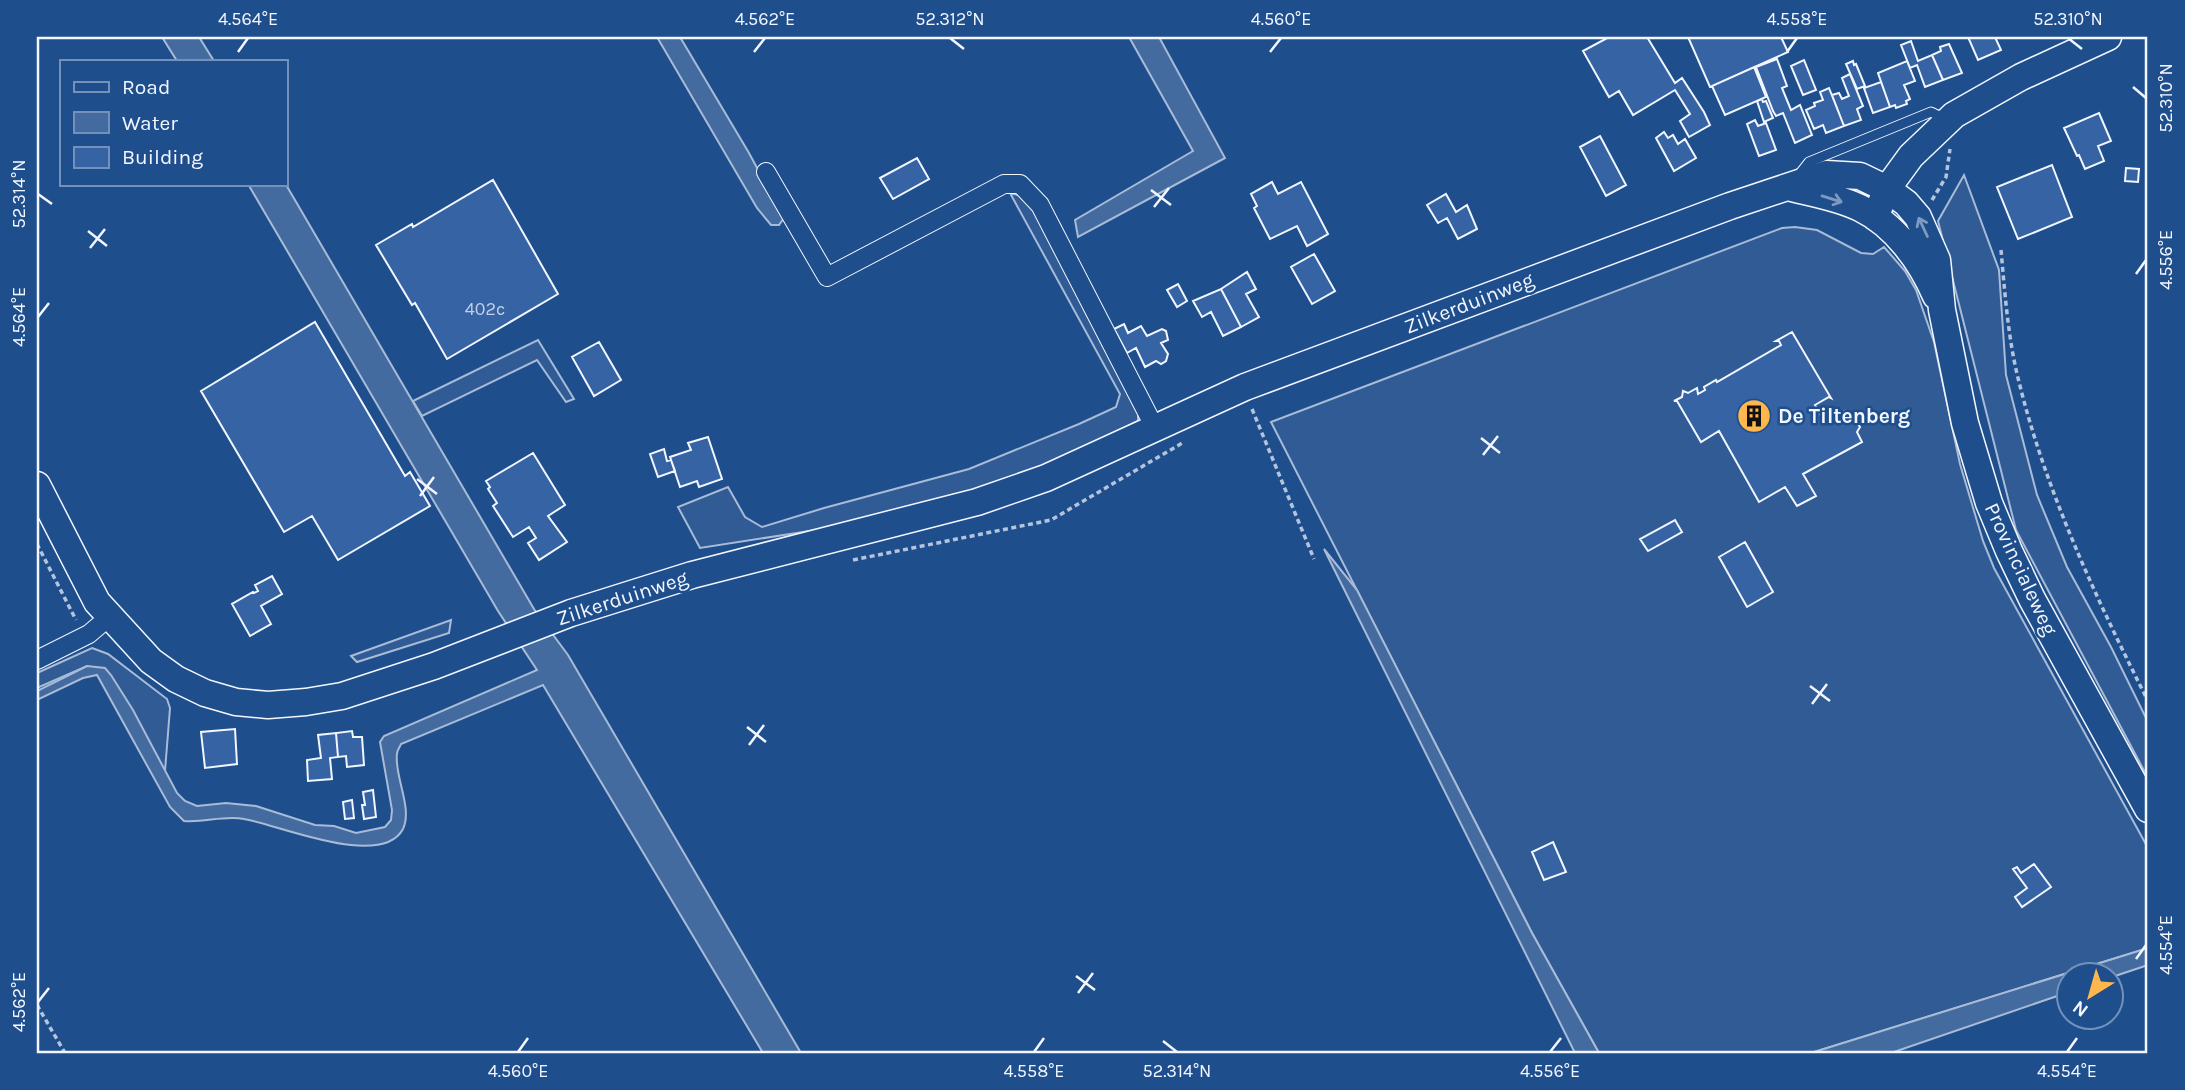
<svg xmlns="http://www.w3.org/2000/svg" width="2185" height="1090" viewBox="0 0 2185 1090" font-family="Karla,sans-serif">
<rect width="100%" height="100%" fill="#1f4e8c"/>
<!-- built -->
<path fill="#305b95" stroke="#a8bbd7" stroke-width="2" d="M1964,175L1999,270L2006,375L2037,495L2067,567L2111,647L2148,722V778L2016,530L1938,221Z
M1010,193L1027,197L1138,405V421L1032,472L953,497L816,530L700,548L678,507L728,487L745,517L762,527L824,508L969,469L1079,424L1116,407L1120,394Z
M1795,227L1817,230L1861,253L1873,254L1884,247L1905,271L1916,290L1934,342L1960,464L1983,541L1994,568L2148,848V948L1811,1053H1599L1532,933L1271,422L1782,228Z
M538,340L574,399L566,402L537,360L422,416L413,401Z
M451,620L449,633L357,662L351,656Z
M92,648L108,654L167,699L170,708L165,771L108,672L87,666L37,688V673Z"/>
<!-- water -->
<path fill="#446ba0" stroke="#a8bbd7" stroke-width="2" d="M162,37H199L214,61H177Z
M657,37H680L749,153L784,218L779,225H771L757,208Z
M1129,37H1159L1225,158L1078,237L1075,220L1193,151Z
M285,183L534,609L568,655L801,1053H763L543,685L401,744C400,747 397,750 397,754C394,776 413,808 403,829C381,870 277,824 244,819C224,815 204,823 184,821L170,807L97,675L83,678L37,700V691L87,666L105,668L111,675L133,710L177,793L185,801L197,806L226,803L256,806L315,825L334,826L356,833L385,827L391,820L392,810L380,742L384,736L537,670L498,611L248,184Z
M1324,549L1357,590L1532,933L1599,1053H1575Z
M2148,948V965L2112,977V974H2070L2069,992L1891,1053H1811Z"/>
<!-- building -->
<path fill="#3563a3" stroke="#f2f6ff" stroke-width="2" d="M1609,37H1647L1675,83L1682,78L1704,112L1710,125L1689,137L1680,121L1690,114L1675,90L1633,115L1619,91L1609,97L1583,51Z
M1688,37H1781L1788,52L1710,87Z
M1968,37H1995L2001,50L1978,60Z
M1911,41L1918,61L1932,55L1943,80L1925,87L1917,65L1910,68L1901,45Z
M1949,44L1962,73L1943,80L1932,55L1941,51L1940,47Z
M1777,59L1787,86L1782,88L1791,110L1800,105L1812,135L1795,143L1783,113L1776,116L1773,111L1756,67Z
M1804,60L1816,90L1803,95L1791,66Z
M1853,61L1854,65L1856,64L1865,86L1857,89L1846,64Z
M1907,61L1915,81L1904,85L1910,99L1906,101L1907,104L1896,108L1895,105L1890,107L1878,73Z
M1754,67L1766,97L1725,115L1712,86Z
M1850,74L1863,106L1857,109L1861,120L1844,126L1832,95L1839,93L1842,99L1849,96L1842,78Z
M1881,82L1890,107L1873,113L1864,88Z
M1829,88L1844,126L1826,133L1823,125L1814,129L1806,110L1815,106L1814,103L1823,100L1820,92Z
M1762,99L1763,102L1766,101L1773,118L1764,122L1757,101Z
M2099,113L2111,141L2098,146L2104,161L2085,169L2079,155L2077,156L2064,128Z
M1755,120L1758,126L1766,123L1776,150L1759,156L1747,124Z
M1664,132L1668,138L1673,135L1678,144L1685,139L1696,158L1674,171L1656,138Z
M1600,136L1626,185L1606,196L1580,147Z
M917,158L929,179L893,199L880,178Z
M2052,165L2072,217L2018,239L1997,187Z
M2126,168L2139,169L2138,182L2125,181Z
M493,180L558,294L447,359L415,303L412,305L376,245L412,224L413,227Z
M1272,182L1278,194L1301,182L1328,234L1307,246L1297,226L1270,239L1254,208L1257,206L1251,194Z
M1446,194L1456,212L1467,205L1477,229L1458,239L1447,218L1438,223L1427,205Z
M1314,254L1335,291L1312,304L1291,267Z
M1247,272L1256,289L1246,294L1259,317L1241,327L1221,289Z
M1178,284L1187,301L1177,307L1167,290Z
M1221,289L1241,327L1223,336L1211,312L1202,317L1193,301Z
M315,322L405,476L410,472L430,506L338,560L312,516L284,532L201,391Z
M1124,324L1128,333L1141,326L1147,336L1162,329L1166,331L1168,340L1161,343L1168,354L1166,361L1161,364L1156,361L1145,367L1136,348L1127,353L1114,329Z
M1792,332L1831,398L1829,397L1815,405L1825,422L1845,411L1850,421H1856L1860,427L1857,432L1862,442L1803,474L1816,496L1797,506L1785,487L1759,502L1719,431L1701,442L1677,401H1674L1682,397L1683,391L1688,393L1697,388L1698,394L1705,390L1704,387L1716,380L1717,382L1781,345L1779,341H1776Z
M599,342L621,380L594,396L572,357Z
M708,437L722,479L699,487L697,481L680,487L670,457L691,450L688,443Z
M664,449L667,461L671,460L675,471L658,477L650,454Z
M533,453L565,505L548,516L567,542L539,560L528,543L536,538L529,527L513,537L493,506L497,503L488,489L490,487L486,481Z
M1675,520L1682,532L1648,551L1640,539Z
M1745,542L1773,592L1747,607L1719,557Z
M272,576L282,594L261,606L271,624L250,636L232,604L253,592L254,593L258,591L255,585Z
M235,729L237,764L205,768L201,732Z
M352,731L353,737H362L364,765L347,767L346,756L338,757L336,733Z
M336,733L338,757L330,758L332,779L308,781L307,760L321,758L318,735Z
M373,790L376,817L364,819L362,805H365L363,792Z
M352,800L354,818L345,819L343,802Z
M1553,842L1566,872L1544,880L1532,852Z
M2034,864L2051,887L2022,907L2015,897L2027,888L2013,869L2017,867L2021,873Z"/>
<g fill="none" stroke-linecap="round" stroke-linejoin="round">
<!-- lane casing -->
<g stroke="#f2f6ff" stroke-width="11">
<path id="lane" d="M1798,176L1809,162L1931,112L1945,119"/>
</g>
<!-- street casing -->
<g stroke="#f2f6ff" stroke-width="20">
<path id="street" d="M766,172L827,277L1004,184H1020L1040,205L1156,430
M37,660L89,634L109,617"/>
</g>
<!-- secondary casing -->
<g stroke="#f2f6ff" stroke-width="29">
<path id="secondary" d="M1787,187C1811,193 1837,197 1860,208C1895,225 1921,261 1936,296
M1875,217L1887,189L1911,156L1954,115L2021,77L2108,37
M37,485L97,602L151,661L176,679L205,693L236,702L268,705L306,702L342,696L434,666L571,613L692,575L977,502L1046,478L1245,387L1730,206L1826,174L1860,176L1887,189L1906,203L1918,217L1937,260L1942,310L1965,423L1989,503L2009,551L2032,599L2148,809"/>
</g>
<!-- path -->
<path stroke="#b3c4dc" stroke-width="3.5" stroke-dasharray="5 3.5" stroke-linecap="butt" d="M1932,200L1946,177L1950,149
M2001,250C2005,294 2008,339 2019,382C2046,492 2097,600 2148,701
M1252,409L1314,559
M37,544L76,620
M853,560L1051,520L1184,442
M37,1005L65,1053"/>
<!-- lane -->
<use href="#lane" stroke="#1f4e8c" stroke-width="9"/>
<!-- street -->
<use href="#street" stroke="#1f4e8c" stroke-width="18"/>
<!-- secondary -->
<use href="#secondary" stroke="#1f4e8c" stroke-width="26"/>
</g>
<!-- one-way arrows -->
<defs><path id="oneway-shaft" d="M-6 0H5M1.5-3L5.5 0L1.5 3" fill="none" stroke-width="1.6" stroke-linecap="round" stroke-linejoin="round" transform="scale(1.75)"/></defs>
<g stroke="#7e9ac0">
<use href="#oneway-shaft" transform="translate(1832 199) rotate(17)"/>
<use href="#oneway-shaft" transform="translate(1923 227) rotate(-115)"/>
</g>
<!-- ticks -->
<path fill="none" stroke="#f2f6ff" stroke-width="2.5" d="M950,38L964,49M2068,38L2082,49M238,52L248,38M754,52L765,38M1270,52L1281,38M1787,52L1797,38M2133,87L2146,98M1151,190L1171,205M38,194L52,204M1154,207L1169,188M88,231L107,246M90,248L105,229M2136,274L2146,260M38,317L49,303M1481,438L1500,453M1483,455L1498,436M417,479L437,494M420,496L434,477M1810,686L1830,701M1812,704L1827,684M747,727L766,742M749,745L764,725M2136,959L2146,945M1076,976L1095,990M1078,993L1093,973M38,1002L49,988M1163,1041L1177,1052M518,1052L528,1038M1034,1052L1044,1038M1550,1052L1561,1038M2067,1052L2077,1038"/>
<!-- icons -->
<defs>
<g id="building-disc" transform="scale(1.75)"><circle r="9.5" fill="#ffb74d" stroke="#1f4e8c"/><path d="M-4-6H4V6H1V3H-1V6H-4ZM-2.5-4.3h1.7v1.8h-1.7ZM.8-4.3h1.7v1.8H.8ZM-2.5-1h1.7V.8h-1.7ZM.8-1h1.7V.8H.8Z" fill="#111"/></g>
</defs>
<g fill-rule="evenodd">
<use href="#building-disc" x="1754" y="416"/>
</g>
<g text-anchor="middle" stroke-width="5" stroke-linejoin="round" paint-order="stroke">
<!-- number labels -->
<g font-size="18" fill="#c3d1e8">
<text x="485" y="315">402c</text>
</g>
<!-- street labels -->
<g font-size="21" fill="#f2f6ff" stroke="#1f4e8c">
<text transform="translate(1469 303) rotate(-21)" y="7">Zilkerduinweg</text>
<text transform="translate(2021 569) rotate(65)" y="7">Provincialeweg</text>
<text transform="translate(622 598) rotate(-18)" y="7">Zilkerduinweg</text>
</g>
<!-- poi labels -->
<g font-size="21" font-weight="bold" fill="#f2f6ff" stroke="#1f4e8c" text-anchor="start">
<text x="1778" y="423">De Tiltenberg</text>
</g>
</g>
<!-- border -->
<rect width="2185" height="1090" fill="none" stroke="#1f4e8c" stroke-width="77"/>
<!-- legend -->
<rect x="60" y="60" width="228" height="126" fill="#1f4e8c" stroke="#7391ba" stroke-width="2"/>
<rect x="74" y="82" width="35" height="10" fill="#1f4e8c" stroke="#7391ba" stroke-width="2"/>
<text x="122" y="94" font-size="21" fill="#f2f6ff">Road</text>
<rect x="74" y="112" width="35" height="21" fill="#446ba0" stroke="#7391ba" stroke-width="2"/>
<text x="122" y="130" font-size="21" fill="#f2f6ff">Water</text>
<rect x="74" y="147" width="35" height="21" fill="#3563a3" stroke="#7391ba" stroke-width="2"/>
<text x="122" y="164" font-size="21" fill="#f2f6ff">Building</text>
<!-- north arrow -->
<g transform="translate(2090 996) rotate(217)"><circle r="33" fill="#1f4e8c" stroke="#7391ba" stroke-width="2"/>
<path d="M0-5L12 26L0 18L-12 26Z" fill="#ffb74d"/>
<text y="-10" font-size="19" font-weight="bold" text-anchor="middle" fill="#f2f6ff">N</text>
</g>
<rect x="38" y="38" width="2108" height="1014" fill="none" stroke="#f2f6ff" stroke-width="2.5"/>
<g font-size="18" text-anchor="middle" fill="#f2f6ff">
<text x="248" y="25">4.564°E</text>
<text x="765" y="25">4.562°E</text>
<text x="950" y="25">52.312°N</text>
<text x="1281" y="25">4.560°E</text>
<text x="1797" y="25">4.558°E</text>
<text x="2068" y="25">52.310°N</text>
<text transform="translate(2166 98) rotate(-90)" y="6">52.310°N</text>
<text transform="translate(19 194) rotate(-90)" y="6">52.314°N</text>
<text transform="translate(2166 260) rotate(-90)" y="6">4.556°E</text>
<text transform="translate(19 317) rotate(-90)" y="6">4.564°E</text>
<text transform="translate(2166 945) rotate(-90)" y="6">4.554°E</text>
<text transform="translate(19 1002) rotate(-90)" y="6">4.562°E</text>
<text x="518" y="1077">4.560°E</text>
<text x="1034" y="1077">4.558°E</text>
<text x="1177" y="1077">52.314°N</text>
<text x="1550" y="1077">4.556°E</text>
<text x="2067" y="1077">4.554°E</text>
</g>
</svg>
